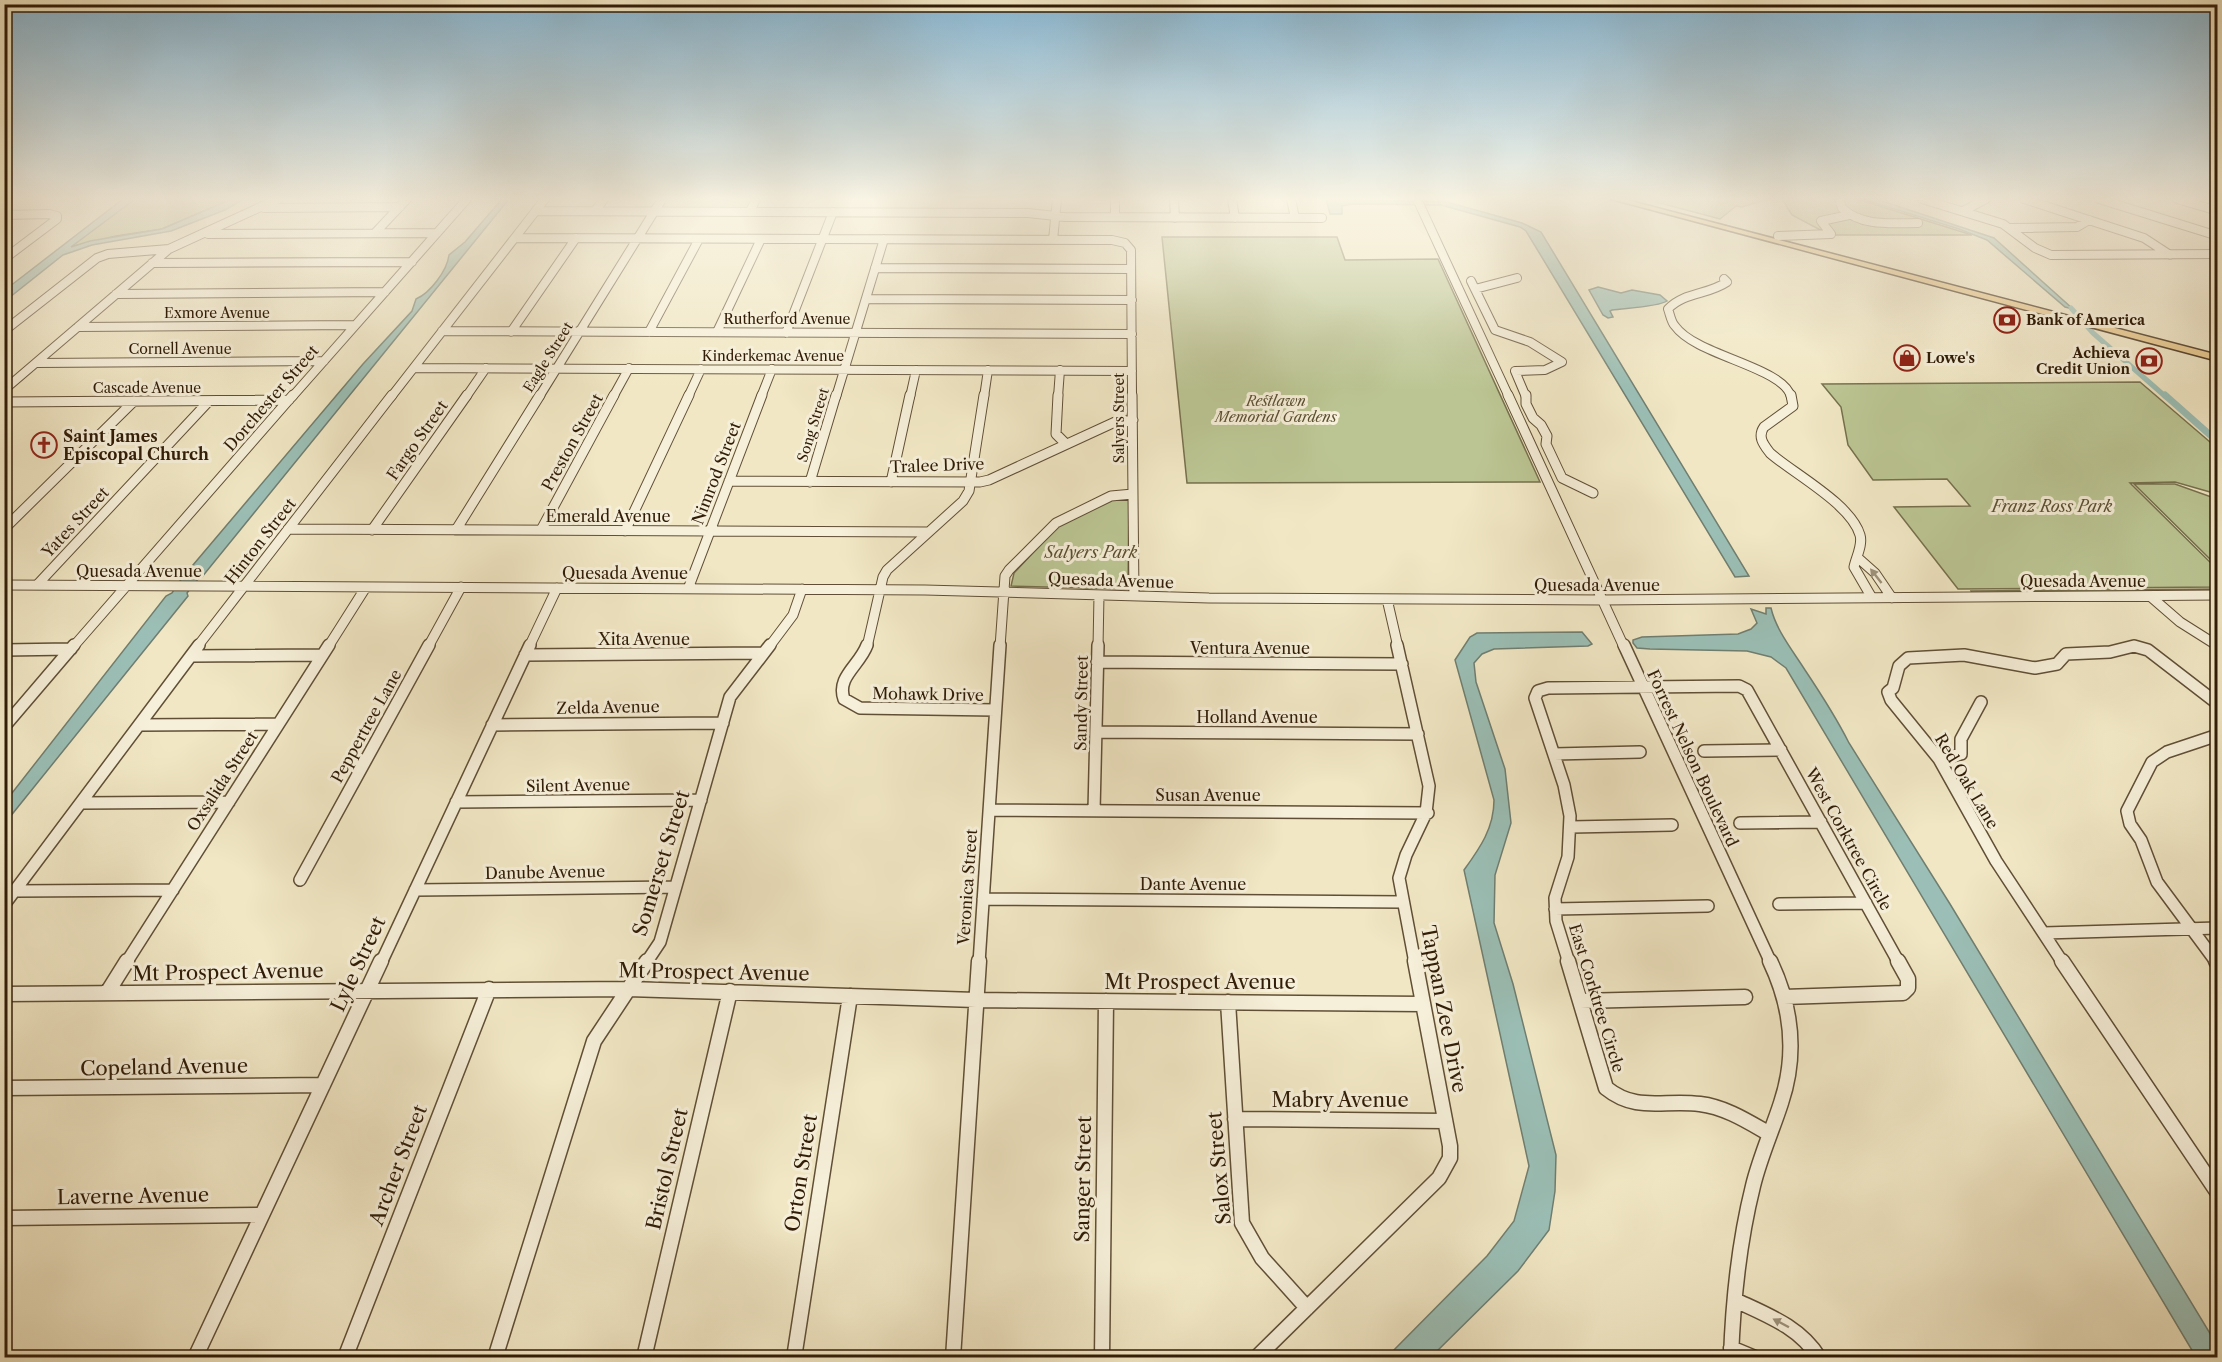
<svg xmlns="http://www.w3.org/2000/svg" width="2222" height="1362" viewBox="0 0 2222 1362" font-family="'Libre Caslon Text',serif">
<rect width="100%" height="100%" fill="#f1e7c4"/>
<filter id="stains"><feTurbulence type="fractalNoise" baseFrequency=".00333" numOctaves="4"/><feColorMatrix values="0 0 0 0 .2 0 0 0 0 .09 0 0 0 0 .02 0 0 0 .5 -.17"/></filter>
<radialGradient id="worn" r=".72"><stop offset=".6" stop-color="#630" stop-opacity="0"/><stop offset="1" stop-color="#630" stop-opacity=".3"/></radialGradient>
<!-- green -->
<path fill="#bbc593" stroke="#76704d" stroke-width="1.5" d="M135,199H232L162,229L116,236L70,247Z
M667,199H754L748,211L660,210Z
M1660,199H1768L1742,207L1736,206L1720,219L1656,202Z
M1782,199H1836L1837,204L1846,214L1826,217V233L1792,215Z
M1841,199H1857L1972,235H1833L1825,221L1849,216L1874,222L1847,210Z
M1162,237H1337L1345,260L1438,259L1540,482L1187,483Z
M2140,382L2217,448V494L2175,482L2130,483L2217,569V587L1958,589L1894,507L1970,506L1947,479L1873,480L1848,445L1841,407L1822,384Z
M2134,484H2175L2217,499V566Z
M1112,499H1126L1129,501L1128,589L1011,586L1014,573L1058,526Z
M2218,589L2217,592L1973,595L1971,591Z"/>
<!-- water -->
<path fill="#9bbfb6" stroke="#707e70" stroke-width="1.5" d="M123,199H135L71,247L90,241L162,229L232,199H244L225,210L171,231L92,245L63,255L5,301V290Z
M502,199H509L202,577L198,579L187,593L188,596L5,823V802L166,596L172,593L182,578L363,364L412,311L416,299C430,293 447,271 449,255L465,242Z
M1326,199L1447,202L1522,223L1541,232L1749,576L1735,577L1526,231L1520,227L1441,205L1352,204L1342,206V214H1330Z
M1862,199H1876L1994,238L2073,309L2065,307L1987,240L1959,229Z
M1598,287L1621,293L1632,290L1660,295L1667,301C1658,307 1625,308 1612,310L1610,311L1613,317L1608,318L1603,315L1589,290Z
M1766,608H1771C1776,630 1793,651 1805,670C1821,694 1836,717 1849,743L1950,904L2217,1345V1357H2196L1786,668L1771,657L1747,651L1650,649L1637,648L1633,643V640L1642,637L1738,634L1751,629L1757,623L1751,609L1766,614Z
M1582,632L1592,644L1588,646L1494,649L1482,654L1474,663L1476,682L1505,769L1511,823L1495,875L1494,923L1513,984L1556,1155L1555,1191L1549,1230L1518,1271L1431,1357H1387L1487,1256L1514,1221L1529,1166L1464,870C1480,848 1494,828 1494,800L1455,660L1470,637L1477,633Z"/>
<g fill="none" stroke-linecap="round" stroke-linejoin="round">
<!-- canal-far1 -->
<path stroke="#9bbfb6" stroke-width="5" d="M2071,308L2093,333L2166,397"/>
<!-- canal -->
<path stroke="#9bbfb6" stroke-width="7" d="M2165,395L2218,442"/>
<!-- minor-far3 casing -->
<g stroke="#604f36" stroke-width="10">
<path id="minor-far3" d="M1115,199V217
M1174,199L1175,218
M1232,199L1235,218
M1291,199L1295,218
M1417,199L1509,397
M1839,199L1842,208C1862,227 1892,223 1918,223
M1922,199L2003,224L2035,248L2051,255L2218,254
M2024,199L2144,238L2170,255
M2099,199L2218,236
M2177,199L2218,211
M264,208L400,207
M536,211L1028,213L1065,217L1322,218
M595,211L604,199
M1963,211L1986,199
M750,212L756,199
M4,215L49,214L57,216V219L4,259
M2010,228L2077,227L2089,220
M375,233L407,199
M208,234L437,233
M1778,236L1831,234L1821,221L1849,215
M515,238L1112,240L1125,243L1131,250L1132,397
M1053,240L1057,199
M152,263L412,262
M875,268L1131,269
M1724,279L1727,282C1708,295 1684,292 1668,309C1670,314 1671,322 1675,326C1696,356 1784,367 1791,397
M1471,281L1495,330L1530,342L1562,362L1545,370L1515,371L1526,397
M1475,289L1517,278
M116,294L385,292
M866,299L1132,300
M78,327L355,325
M4,331L97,258L108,254L169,249
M442,331L1132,334
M511,332L576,238
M649,332L699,239
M717,332L761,239
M786,333L833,212
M36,363L324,361
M414,368L1132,371
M4,390L169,249L278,199
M292,397L467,199
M391,397L545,199
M466,397L486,368
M539,397L662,199
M613,397L629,368
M688,397L701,369
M761,397L772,369
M836,397L884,239
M910,397L916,370
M984,397L988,370
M1058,397L1060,370"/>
</g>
<!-- minor-far2 casing -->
<g stroke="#604f36" stroke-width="11">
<path id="minor-far2" d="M1058,395L1056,434L1066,444
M1132,395L1134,596
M1508,395L1624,647
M1526,395V404L1533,418L1541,425L1547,436L1546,444L1562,478L1593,493
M1791,395L1793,406L1764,427C1757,437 1764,445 1770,453C1794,474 1851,504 1860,535C1863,545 1856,557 1854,567L1872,598
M4,402L289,400
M729,481L980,482L989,480L1115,422L1133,420
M810,482L836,395
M891,482L910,395
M4,529L134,401
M288,529L928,532
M372,530L467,395
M456,530L540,395
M541,530L614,395
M625,531L689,395
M1857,557L1875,573L1892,598
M4,585L925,590L1209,598L1602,600L2218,595
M37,585L209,401
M688,589L762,395
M2150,596L2180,622L2218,646
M1387,599L1398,647
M73,647L293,395
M197,647L392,395
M328,647L366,587
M428,647L461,587
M529,647L557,588
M769,647L793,615L802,589
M867,647L883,577L887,570L963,501L969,491L984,395
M1000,647L1005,576L1009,570L1056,523L1111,496L1133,494
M1098,647L1099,595
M2131,647H2137"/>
</g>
<!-- minor-far1 casing -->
<g stroke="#604f36" stroke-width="14">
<path id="minor-far1" d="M867,645C860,665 836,677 844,699L860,708L995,710
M1397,645L1429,786L1426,813L1406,855L1399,878L1415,963
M1624,645L1771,963
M4,650L71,649
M525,655L763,653
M191,656L322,655
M1097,662L1402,664
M139,725L278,724
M492,725L723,723
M4,727L74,645
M1096,732L1418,734
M1704,751L1781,750
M1554,754L1640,752
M1939,759L1961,754V739L1981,702
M456,802L701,800
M81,803L229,802
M989,810L1428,813
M1094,811L1098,645
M1740,823L1821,822
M1571,827L1672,825
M300,880L429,645
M415,890L675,887
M15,891L173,890
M983,899L1403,902
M1779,904L1866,903
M4,905L199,645
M1555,909L1708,906
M2044,933L2218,928
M126,963L329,645
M381,963L530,645
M646,963L660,942L730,697L770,645
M979,963L1000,645
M1569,963L1556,921L1555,898L1568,857L1570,816L1564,785L1535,698L1538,691L1548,688L1739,686L1747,690L1899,963
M2063,963L1996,861L1939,759L1891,700L1888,692L1893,688L1899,666L1908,658L1964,655L2035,668L2057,664L2066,654L2110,652L2134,646L2148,650L2218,704
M2217,963L2157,882L2141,840L2130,824L2127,811L2152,762L2167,752L2218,735"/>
</g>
<!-- minor casing -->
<g stroke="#604f36" stroke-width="17">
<path id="minor" d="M1568,961L1606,1088C1637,1113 1664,1099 1700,1104C1725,1107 1747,1121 1768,1133
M2062,961L2218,1193
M2216,961L2218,964
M107,993L127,961
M4,994L628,989L976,1000L1423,1004
M1784,997L1903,993L1908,988V979L1898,961
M1580,1001L1745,997
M1228,1002L1242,1223L1262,1258L1307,1308
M4,1088L323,1085
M1235,1119L1445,1121
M4,1218L262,1215
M1735,1300C1767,1315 1800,1327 1819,1358
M1731,1348L1755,1358
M195,1358L381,961
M345,1358L489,989
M495,1358L594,1041L647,961
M644,1358L730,991
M794,1358L850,996
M953,1358L979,961
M1102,1358L1106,1001
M1256,1358L1439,1178L1450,1158V1146L1415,961
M1731,1358C1733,1300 1739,1242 1753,1186C1760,1157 1772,1131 1781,1103C1797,1055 1792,1007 1770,961"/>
</g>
<!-- major casing -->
<g stroke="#301c07" stroke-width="3">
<path id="major" d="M1611,199H1623L2218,355V361Z"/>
</g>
<!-- minor-far3 -->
<use href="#minor-far3" stroke="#f6efd9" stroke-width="8"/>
<!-- minor-far2 -->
<use href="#minor-far2" stroke="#f6efd9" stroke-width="9"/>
<!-- minor-far1 -->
<use href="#minor-far1" stroke="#f6efd9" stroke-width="11"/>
<!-- minor -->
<use href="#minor" stroke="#f6efd9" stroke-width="14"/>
<!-- major -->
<use href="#major" fill="#e8c482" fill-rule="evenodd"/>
</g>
<!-- one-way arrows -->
<defs><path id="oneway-solid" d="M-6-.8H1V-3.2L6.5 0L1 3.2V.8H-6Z" transform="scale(1.5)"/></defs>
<g fill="#9d907a">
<use href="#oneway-solid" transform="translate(1876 576) rotate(-128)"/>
<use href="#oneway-solid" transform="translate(1781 1323) rotate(-152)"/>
</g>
<!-- sky -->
<linearGradient id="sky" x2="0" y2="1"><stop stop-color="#89b8d4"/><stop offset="0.51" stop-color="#f9f4e4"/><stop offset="1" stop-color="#f9f4e4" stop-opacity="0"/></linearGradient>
<rect width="2222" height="390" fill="url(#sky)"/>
<!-- icons -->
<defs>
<g id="bank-ring" transform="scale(1.35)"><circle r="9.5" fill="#f6efd9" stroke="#8f2418" stroke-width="1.5"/><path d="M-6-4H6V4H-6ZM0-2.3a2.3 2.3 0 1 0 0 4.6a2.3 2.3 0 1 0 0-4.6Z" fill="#8f2418"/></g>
<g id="shop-ring" transform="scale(1.35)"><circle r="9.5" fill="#f6efd9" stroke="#8f2418" stroke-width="1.5"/><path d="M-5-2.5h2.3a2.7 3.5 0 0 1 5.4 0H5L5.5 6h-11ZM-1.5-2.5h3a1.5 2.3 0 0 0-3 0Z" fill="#8f2418"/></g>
<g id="church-ring" transform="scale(1.35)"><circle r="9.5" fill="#f6efd9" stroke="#8f2418" stroke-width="1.5"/><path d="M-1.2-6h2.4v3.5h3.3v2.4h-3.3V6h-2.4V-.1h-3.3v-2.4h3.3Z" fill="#8f2418"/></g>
</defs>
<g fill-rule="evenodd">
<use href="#bank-ring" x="2007" y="320"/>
<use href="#shop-ring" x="1907" y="358"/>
<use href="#bank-ring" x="2149" y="361"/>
<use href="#church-ring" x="44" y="445"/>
</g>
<g text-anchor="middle" stroke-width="6" stroke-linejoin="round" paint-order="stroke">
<!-- far-street labels -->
<g font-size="14" fill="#301c07" stroke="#f6efd9">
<text x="217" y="318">Exmore Avenue</text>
<text x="787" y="324">Rutherford Avenue</text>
<text x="180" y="354">Cornell Avenue</text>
<text x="773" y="361">Kinderkemac Avenue</text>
<text transform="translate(548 357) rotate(-58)" y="5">Eagle Street</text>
<text x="147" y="393">Cascade Avenue</text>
<text transform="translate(1119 418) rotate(-90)" y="5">Salyers Street</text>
<text transform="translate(813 425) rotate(-73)" y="5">Song Street</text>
</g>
<!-- far-poi labels -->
<g font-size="14" font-weight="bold" fill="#301c07" stroke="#f6efd9" text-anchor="start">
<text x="2026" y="325">Bank of America</text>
<text x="2130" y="358" text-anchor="end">Achieva<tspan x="2130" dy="16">Credit Union</tspan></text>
<text x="1926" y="363">Lowe's</text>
</g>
<!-- far-park labels -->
<g font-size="14" font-style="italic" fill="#5a4f31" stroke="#f6efd9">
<text x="1276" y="406">Restlawn<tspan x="1276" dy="16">Memorial Gardens</tspan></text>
</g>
<!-- street labels -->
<g font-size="16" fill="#301c07" stroke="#f6efd9">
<text transform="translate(271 398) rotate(-49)" y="6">Dorchester Street</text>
<text transform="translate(417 440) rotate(-55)" y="6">Fargo Street</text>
<text transform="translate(572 442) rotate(-61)" y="6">Preston Street</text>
<text transform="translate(937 465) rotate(-2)" y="6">Tralee Drive</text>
<text transform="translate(716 473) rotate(-69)" y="6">Nimrod Street</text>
<text x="608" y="522">Emerald Avenue</text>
<text transform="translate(75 522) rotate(-47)" y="6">Yates Street</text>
<text transform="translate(260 541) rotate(-52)" y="6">Hinton Street</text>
<text x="139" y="577">Quesada Avenue</text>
<text x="625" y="579">Quesada Avenue</text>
<text transform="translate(1111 580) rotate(2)" y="6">Quesada Avenue</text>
<text x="2083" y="587">Quesada Avenue</text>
<text x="1597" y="591">Quesada Avenue</text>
<text x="644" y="645">Xita Avenue</text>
<text x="1250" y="654">Ventura Avenue</text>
<text transform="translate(928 694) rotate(1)" y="6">Mohawk Drive</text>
<text transform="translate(1081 703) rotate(-89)" y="6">Sandy Street</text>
<text transform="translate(608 707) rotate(-1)" y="6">Zelda Avenue</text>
<text x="1257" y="723">Holland Avenue</text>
<text transform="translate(366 726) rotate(-61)" y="6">Peppertree Lane</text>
<text transform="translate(1693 758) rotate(65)" y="6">Forrest Nelson Boulevard</text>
<text transform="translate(222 781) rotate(-57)" y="6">Oxsalida Street</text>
<text transform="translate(1967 781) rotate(59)" y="6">Red Oak Lane</text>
<text transform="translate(578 785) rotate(-1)" y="6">Silent Avenue</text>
<text x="1208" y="801">Susan Avenue</text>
<text transform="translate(1849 839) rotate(61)" y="6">West Corktree Circle</text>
<text transform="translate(545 872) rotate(-1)" y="6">Danube Avenue</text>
<text x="1193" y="890">Dante Avenue</text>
<text transform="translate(967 887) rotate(-86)" y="6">Veronica Street</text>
<text transform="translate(1597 998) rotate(73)" y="6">East Corktree Circle</text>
</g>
<!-- poi labels -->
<g font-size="16" font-weight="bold" fill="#301c07" stroke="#f6efd9" text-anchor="start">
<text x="63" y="442">Saint James<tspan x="63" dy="18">Episcopal Church</tspan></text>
</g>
<!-- park labels -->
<g font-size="16" font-style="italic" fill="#5a4f31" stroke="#f6efd9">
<text x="2052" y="512">Franz Ross Park</text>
<text x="1091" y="558">Salyers Park</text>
</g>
<!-- near-street labels -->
<g font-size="20" fill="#301c07" stroke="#f6efd9">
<text transform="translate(661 863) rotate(-73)" y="7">Somerset Street</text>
<text transform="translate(358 964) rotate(-65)" y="7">Lyle Street</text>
<text transform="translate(228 972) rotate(-1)" y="7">Mt Prospect Avenue</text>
<text transform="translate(714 972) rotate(1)" y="7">Mt Prospect Avenue</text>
<text x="1200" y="989">Mt Prospect Avenue</text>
<text transform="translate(1444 1009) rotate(79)" y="7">Tappan Zee Drive</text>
<text transform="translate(164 1067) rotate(-1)" y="7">Copeland Avenue</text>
<text x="1340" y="1107">Mabry Avenue</text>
<text transform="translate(398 1165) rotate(-69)" y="7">Archer Street</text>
<text transform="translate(1219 1168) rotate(-95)" y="7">Salox Street</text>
<text transform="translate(667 1169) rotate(-77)" y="7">Bristol Street</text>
<text transform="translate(801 1173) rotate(-81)" y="7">Orton Street</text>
<text transform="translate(1083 1179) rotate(-89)" y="7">Sanger Street</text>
<text transform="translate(133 1196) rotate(-1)" y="7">Laverne Avenue</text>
</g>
</g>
<!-- margin -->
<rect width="2222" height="1362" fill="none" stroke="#f1e7c4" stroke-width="24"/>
<rect x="6" y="6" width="2210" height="1350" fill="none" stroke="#301c07" stroke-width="3"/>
<rect x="12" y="12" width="2198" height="1338" fill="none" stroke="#301c07" stroke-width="1.5"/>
<rect width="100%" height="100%" filter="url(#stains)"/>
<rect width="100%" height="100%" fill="url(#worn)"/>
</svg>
